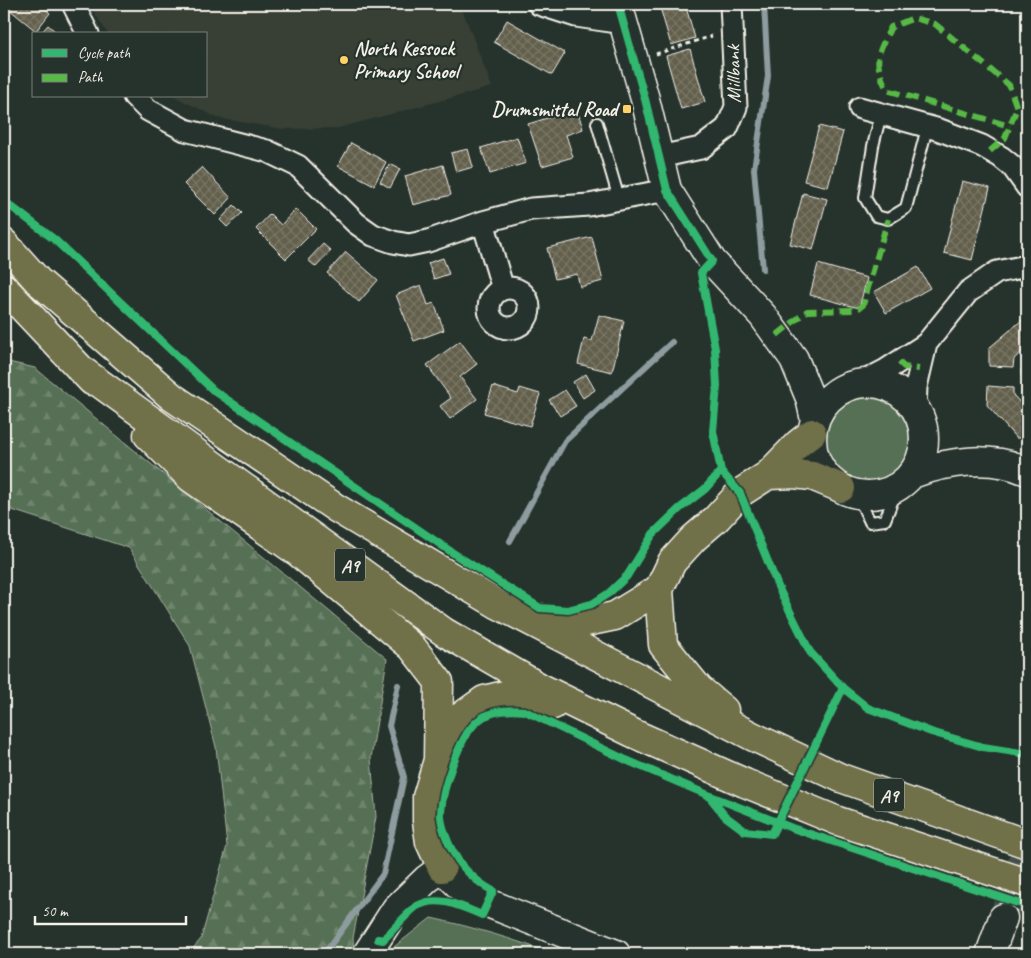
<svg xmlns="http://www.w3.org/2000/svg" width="1031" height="958" viewBox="0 0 1031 958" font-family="Caveat,sans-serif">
<defs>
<pattern id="forest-firs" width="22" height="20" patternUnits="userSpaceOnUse" patternTransform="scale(1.25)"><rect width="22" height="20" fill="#567055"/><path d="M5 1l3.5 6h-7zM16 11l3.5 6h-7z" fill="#6f856d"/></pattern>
<pattern id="building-cross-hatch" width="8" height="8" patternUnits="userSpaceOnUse" patternTransform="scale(1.25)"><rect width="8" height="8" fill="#625e4c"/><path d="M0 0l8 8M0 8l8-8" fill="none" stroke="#797666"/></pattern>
</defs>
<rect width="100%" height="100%" fill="#26332d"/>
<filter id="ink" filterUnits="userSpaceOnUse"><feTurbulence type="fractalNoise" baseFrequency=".02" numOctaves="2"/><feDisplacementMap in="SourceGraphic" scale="10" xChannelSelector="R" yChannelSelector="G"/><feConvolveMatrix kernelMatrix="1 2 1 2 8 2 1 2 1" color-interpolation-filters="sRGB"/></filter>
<g filter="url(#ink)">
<!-- built -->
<path fill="#384036" d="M89,4H460L492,87L338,128L283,129L218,118L174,96H206V34H108Z"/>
<!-- green -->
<path fill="#567055" stroke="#a5b09e" d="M824 439a44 44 0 1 1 88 0a44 44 0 1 1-88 0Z
M431,918C473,927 513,939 553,954H388L390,950Z"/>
<!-- forest -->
<path fill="url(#forest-firs)" stroke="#a5b09e" d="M4,361L35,368L387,659L371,758L376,817L353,938L354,954H188L201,939L227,846L216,747L190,646L129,548L9,509L4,510Z"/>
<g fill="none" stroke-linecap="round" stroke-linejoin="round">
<!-- stream -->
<path stroke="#8e9c9f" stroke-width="6" d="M763,269L754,169L768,76L764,4
M510,541L565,441L672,342
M324,954L383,874L404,777L389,726L398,685"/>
</g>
<!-- building -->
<path fill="url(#building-cross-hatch)" stroke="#f4f1e8" d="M4,4H39L50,13L36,31L4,5Z
M659,4H685L695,38L671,45Z
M507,20L565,53L552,75L494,42Z
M48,25L56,32L55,34H40Z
M690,49L705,102L681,109L666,56Z
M577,109L583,129L566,135L573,157L542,166L528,124Z
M819,126L843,132L828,187L804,181Z
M517,137L526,163L490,174L481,148Z
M351,143L386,162L374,185L338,166Z
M468,149L473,167L456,172L451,153Z
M390,164L400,169L390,188L380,182Z
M443,165L451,195L413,205L405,176Z
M202,167L231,198L215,215L184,184Z
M962,181L990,188L972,260L944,253Z
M803,193L827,199L813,250L790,244Z
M234,205L242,213L227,227L220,220Z
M296,209L316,229L286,259L256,229L270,214L281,225Z
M592,237L603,281L580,287L577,274L555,279L547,248Z
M323,244L331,251L316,267L308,260Z
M346,252L378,280L359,302L327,273Z
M443,258L449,274L434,279L428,263Z
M818,264L867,278L859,308L810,295Z
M918,267L930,288L886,313L874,292Z
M421,285L428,305L434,303L444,330L414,341L396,295Z
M599,315L624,321L612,372L578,364L584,339L592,341Z
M1022,320H1027V347L1014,359L1013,367L989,366V348Z
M460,341L477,364L460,377L477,399L450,419L440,406L451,398L427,365Z
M586,374L595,390L583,398L573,382Z
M493,386L518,394L520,388L540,394L530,426L484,413Z
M988,386L1013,388V395L1027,410V438H1016L987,405Z
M565,390L576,406L560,416L549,400Z"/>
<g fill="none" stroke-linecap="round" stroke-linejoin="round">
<!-- secondary-tunnel -->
<path stroke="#455049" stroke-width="28" stroke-dasharray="28 14" stroke-linecap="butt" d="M1003,918L1027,847"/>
<!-- lane casing -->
<g stroke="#f4f1e8" stroke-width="14">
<path id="lane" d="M881,114L873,146L865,198L876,216L888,219L906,208L927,128
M597,123L619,199
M853,493L863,507L870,522L885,520L892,502L901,484"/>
</g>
<!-- street casing -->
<g stroke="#f4f1e8" stroke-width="25">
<path id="street" d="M73,4L88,34
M539,4L576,16L623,23
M134,96L148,110L185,130L267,151L298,166L356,223L373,235L393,242L409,245L428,241L483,222L531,209L589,205L667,190
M860,108L940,130L982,146L1001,157L1012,166L1027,187
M659,157L701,148L727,128L736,107L731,4
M483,222L503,289
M489 308a20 20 0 1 1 40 0a20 20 0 1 1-40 0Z
M861,383L886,370L926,344L968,292L997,272L1027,266
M915,408L916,387L926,344"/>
</g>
<!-- secondary casing -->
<g stroke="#f4f1e8" stroke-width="31">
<path id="secondary" d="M618,4L645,99L667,190L712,261L763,316L794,359L810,398L815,420
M812 439a56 56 0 1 1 112 0a56 56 0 1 1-112 0Z
M912,474C948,461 991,455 1027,471
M367,954L396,909L427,879L442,868L462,888L488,903L616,954
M990,954L1003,918"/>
</g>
<!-- highway casing -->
<g stroke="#f4f1e8" stroke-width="31">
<path id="highway" d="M4,243L38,281L172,397L336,508L497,604L754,737L841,778L1027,844
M4,288L92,381
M80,369L444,632L541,688L637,735L745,783L838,821L1027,883
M148,435L191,478L299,553L412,647L439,682L438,760
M768,475L794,474L812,476L841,488
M659,589L663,645L699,689L724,710
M541,618L576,624L615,616L659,589L672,562L694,538L716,519L740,493L768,475L798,444L812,433
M442,868L430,842L427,821V797L438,760L459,718L484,700L508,694L553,705"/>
</g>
<!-- path -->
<path stroke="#f4f1e8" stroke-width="3" stroke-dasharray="4 4" stroke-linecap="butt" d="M656,54L712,36"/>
<!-- lane -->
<use href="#lane" stroke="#26332d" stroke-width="10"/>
<!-- street -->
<use href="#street" stroke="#26332d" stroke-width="21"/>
<!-- secondary -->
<use href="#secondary" stroke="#26332d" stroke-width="28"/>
<!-- highway -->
<use href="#highway" stroke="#70704a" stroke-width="28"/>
<!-- quiet -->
<path stroke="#58b947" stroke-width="6" stroke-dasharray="12 6" stroke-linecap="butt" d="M990,151L1005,138L1017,108L1009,85L935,24L914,18L891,27C877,55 873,60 887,90L1010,126
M777,335L807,311L856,310L863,305L888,219
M899,362L904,367L919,369
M1027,366L1023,371L1024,378L1027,382"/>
<!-- cycleway casing -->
<g stroke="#26332d" stroke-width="11">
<path id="cycleway" d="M618,4L645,99L667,190L712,261L701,273L715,349L717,386L713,431L721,471L740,493L779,589L810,652L843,688L772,834L745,831L725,816L708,795
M4,201L55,240L213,390L456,555L540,608L568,610L592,604L609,593L627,576L653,534L679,509L705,489L721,471
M843,688L868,708L931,732L983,747L1027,754
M378,939L383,940C392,931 408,912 417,906C439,894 462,907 482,915L493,891C469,878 454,860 445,834C443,827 440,819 441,812C442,795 447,779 453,763C468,725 480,706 525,711L626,760L708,795L792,828L1027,906"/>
</g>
<!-- cycleway -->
<use href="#cycleway" stroke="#33b770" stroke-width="8"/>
</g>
</g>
<!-- markers -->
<g fill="#ffd166" stroke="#26332d" stroke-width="2">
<circle cx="344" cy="60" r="5"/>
<rect x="622" y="104" width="10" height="10" rx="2.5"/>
</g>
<g text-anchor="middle" stroke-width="4.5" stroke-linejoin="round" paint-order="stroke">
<!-- shield labels -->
<g fill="#26332d" stroke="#b6b8b0" stroke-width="1">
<rect x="335" y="548.5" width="30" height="33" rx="4"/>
<rect x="874" y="778.5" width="30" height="33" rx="4"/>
</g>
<g font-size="19" font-weight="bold" fill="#f4f1e8">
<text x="350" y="572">A9</text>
<text x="889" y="802">A9</text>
</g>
<!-- poi labels -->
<g font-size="20" font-weight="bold" fill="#f4f1e8" stroke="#26332d" text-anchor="start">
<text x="354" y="55">North Kessock<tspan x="354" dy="23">Primary School</tspan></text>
<text x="617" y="116" text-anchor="end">Drumsmittal Road</text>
</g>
<!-- street labels -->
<g font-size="20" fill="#f4f1e8" stroke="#26332d">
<text transform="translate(733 74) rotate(-91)" y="7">Millbank</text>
</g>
</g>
<!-- margin -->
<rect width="1031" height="958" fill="none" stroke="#26332d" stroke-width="20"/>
<rect x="10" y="10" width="1011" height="938" fill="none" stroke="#f4f1e8" stroke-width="2" filter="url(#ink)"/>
<!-- legend -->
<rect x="32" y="32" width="175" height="65" fill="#26332d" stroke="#787f78"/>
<rect x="42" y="49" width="25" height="8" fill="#33b770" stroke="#787f78"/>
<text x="78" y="58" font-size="15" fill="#f4f1e8">Cycle path</text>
<rect x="42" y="74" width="25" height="8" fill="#58b947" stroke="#787f78"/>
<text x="78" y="82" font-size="15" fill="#f4f1e8">Path</text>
<!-- scale -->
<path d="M35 916v8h151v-8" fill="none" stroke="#f4f1e8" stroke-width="2.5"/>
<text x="42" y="916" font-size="15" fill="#f4f1e8" stroke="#26332d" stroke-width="4" paint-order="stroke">50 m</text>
</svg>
